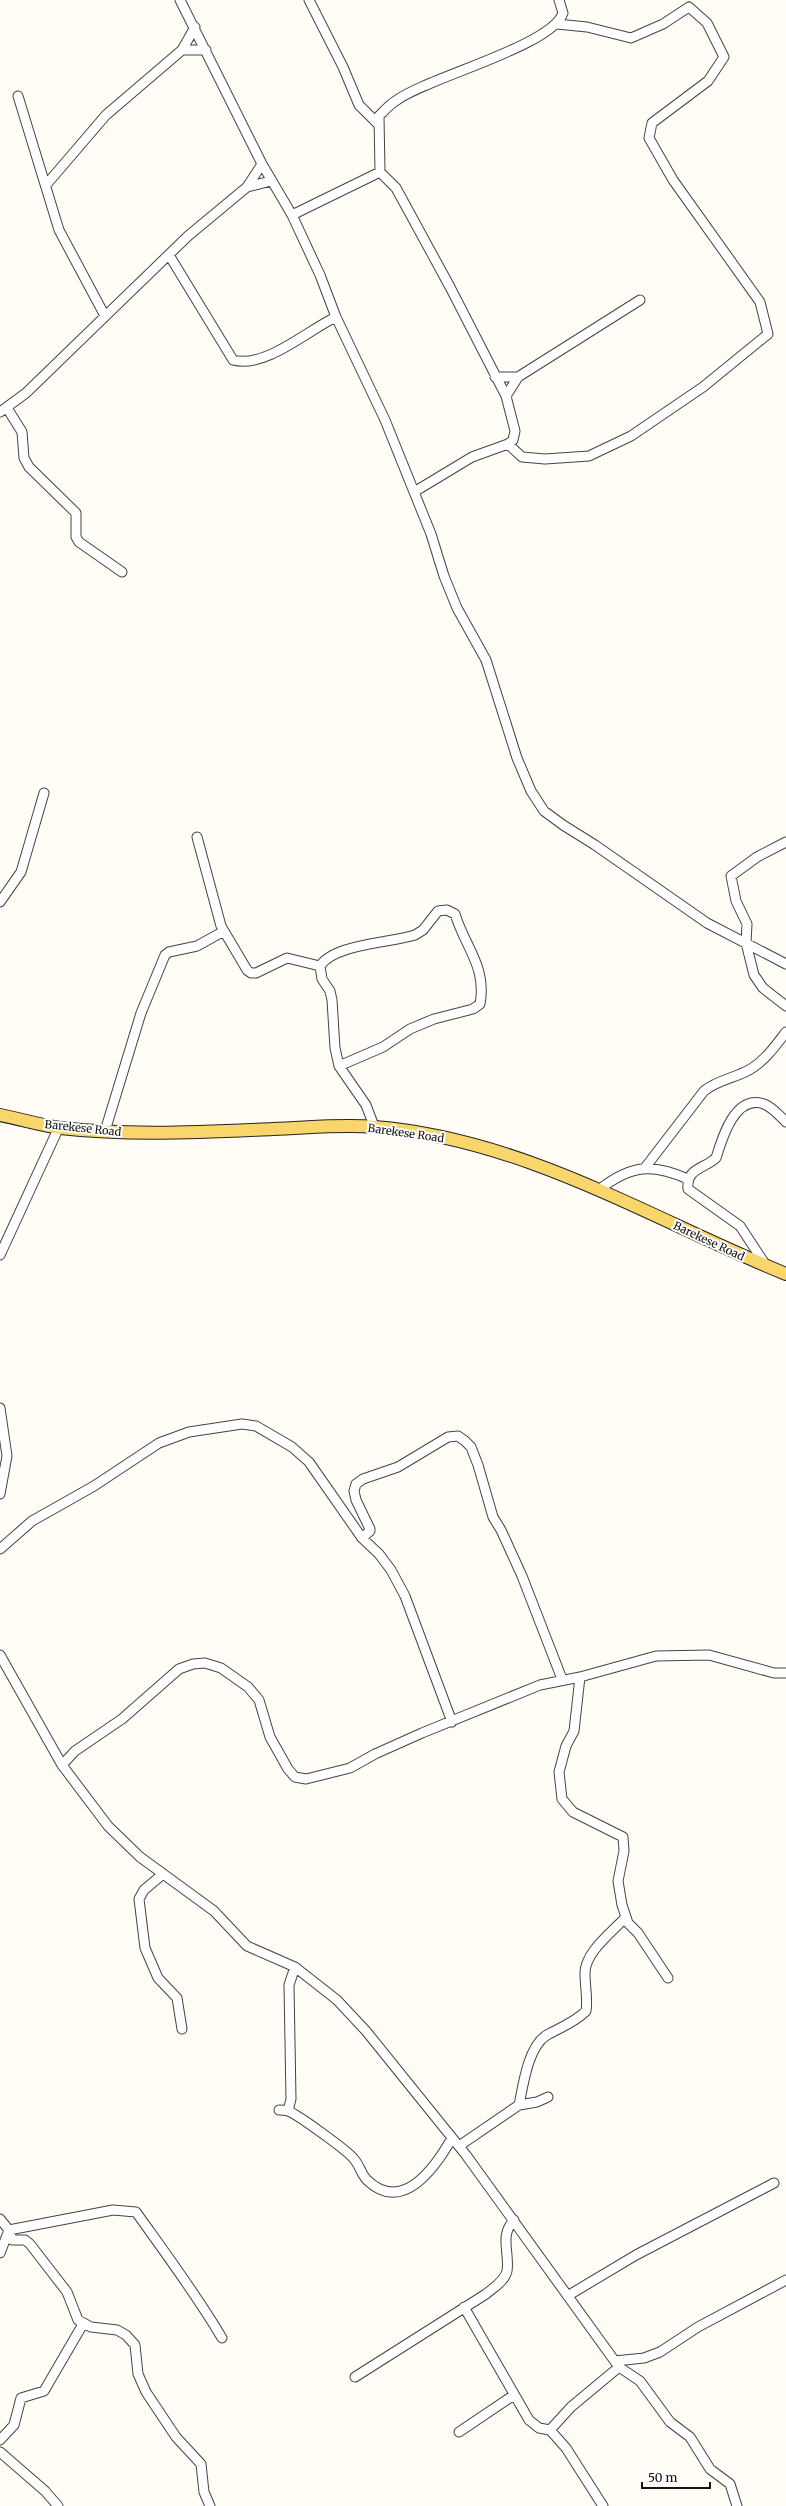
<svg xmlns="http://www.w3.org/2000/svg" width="786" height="2506" viewBox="0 0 786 2506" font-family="Merriweather,serif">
<rect width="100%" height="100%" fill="#fffdf5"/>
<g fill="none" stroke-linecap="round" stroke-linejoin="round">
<!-- minor casing -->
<g stroke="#444" stroke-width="11">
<path id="minor" d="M180,0L262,164L292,215L320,275L336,317L385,420L431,534L444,576L457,608L486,660L517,758L531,791L544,811L563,825L595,845L707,923L786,964
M309,0L343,67L359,105L377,123
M182,50H206
M18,96L59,230L105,316
M46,185L106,115L182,50L195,27
M247,187L271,181
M292,215L380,172
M169,255L233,360C265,369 308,330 336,317
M495,377H518
M506,396L518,377L640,300
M7,408L22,432L24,458L29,467L76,513V537L79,542L122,572
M0,412L26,393L188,236L247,187L262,164
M508,444L522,457L545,459L589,456L631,436L703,387L768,334L760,302L673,180L649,138L652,123L708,81L724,57L707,23L689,7L663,24L631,38L587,27L557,24
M414,492L472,457L508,444L513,440L515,431L506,396L450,287L396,188L380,172L379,116C384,111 390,104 397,100C429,77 552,46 563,13L559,0
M197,837L221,926L247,970L251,973H256L287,958L320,966
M786,842L757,857L731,876L736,901L747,924L746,943L754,975L763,988L786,1006
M0,902L21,872L44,793
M339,1066L383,1047L410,1029L434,1019L473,1009L480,1004C487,967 465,947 455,914L447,910L438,911L423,930L415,935C390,943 334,944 320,966L322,979L330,991L332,1000L335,1048L339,1066L366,1105L374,1126
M105,1131L141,1013L165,955L169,952L197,946L224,931
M644,1169L704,1091C717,1080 735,1078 749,1070C765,1061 776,1045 786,1032
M600,1189C631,1165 652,1163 688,1179
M0,1255L59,1127
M767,1267L740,1226L688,1189C686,1168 704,1169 716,1158C722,1138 735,1094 764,1104C772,1107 780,1116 786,1122
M0,1408L7,1456L0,1494
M362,1538L370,1531V1529L356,1500L354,1491L356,1484L363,1479L398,1467L448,1437L458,1436L465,1441L471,1447L478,1465L493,1517L501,1530L522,1576L562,1679
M0,1549L32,1521L94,1486L159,1443L189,1432L242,1424L256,1426L292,1447L309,1462L362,1538L379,1554L391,1570L405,1596L452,1722
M0,1655L62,1765L108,1826L140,1857L214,1911L247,1946L295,1967L337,2000L366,2031L466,2155L619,2367L640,2381L670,2422L690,2437L710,2469L730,2484L737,2506
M580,1677L574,1731L566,1746L559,1772L562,1799L573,1812L623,1837L624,1851L618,1881L622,1905L628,1923L638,1933L668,1978
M62,1765L75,1751L122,1719L179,1669L193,1664L205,1663L221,1668L248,1687L259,1700L270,1737L288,1769L295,1777L306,1779L350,1768L375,1754L422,1733L540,1685L580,1677L656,1656L709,1655L774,1673H786
M163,1874L144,1890L139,1899L145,1948L158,1978L177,1998L182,2029
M519,2105C523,2086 528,2046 547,2035C561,2027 574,2023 586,2011C588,1999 585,1987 585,1974C584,1953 612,1932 626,1917
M279,2110C281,2110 285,2110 288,2111C297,2114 348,2151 354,2159C360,2166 361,2174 367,2180C403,2215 436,2166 452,2138
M288,2111L291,2099L289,1985L295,1967
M459,2146L519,2105L537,2102L548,2097
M0,2219L9,2230L12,2240H25L30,2244L67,2292L78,2320L91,2327L117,2330L126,2335L135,2345L138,2374L146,2392L176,2437L201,2464L204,2492L210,2506
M0,2253L9,2230L113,2210L136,2212C166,2254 196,2294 222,2338
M569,2295L636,2255L774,2183
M464,2307L529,2420L539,2428L550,2430
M615,2361L644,2358L660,2352L698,2327L786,2280
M355,2377L486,2294C493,2288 505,2281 507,2271C510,2253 499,2236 514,2220
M459,2432L514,2395
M0,2440L14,2425L21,2398L44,2391L83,2324
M0,2452L45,2491L58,2506
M603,2506L566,2448L550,2430L571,2407L619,2367"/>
</g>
<!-- major casing -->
<g stroke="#222" stroke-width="14">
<path id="major" d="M0,1115C20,1119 40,1125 60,1128C131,1136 202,1132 273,1129C307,1128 342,1124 375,1127C524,1139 651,1219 786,1274"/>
</g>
<!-- minor -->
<use href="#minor" stroke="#fff" stroke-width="9"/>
<!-- major -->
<use href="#major" stroke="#f9d66b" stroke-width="12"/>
</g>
<g text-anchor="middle" stroke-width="4" stroke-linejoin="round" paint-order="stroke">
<!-- street labels -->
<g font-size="11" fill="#111" stroke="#fff">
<text transform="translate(83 1128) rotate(6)" y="4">Barekese Road</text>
<text transform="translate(406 1133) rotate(8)" y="4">Barekese Road</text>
<text transform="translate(709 1241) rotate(25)" y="4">Barekese Road</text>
</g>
</g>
<!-- scale -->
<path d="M642 2482v6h68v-6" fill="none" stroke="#111111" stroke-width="2"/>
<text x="648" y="2482" font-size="12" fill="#111111" stroke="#ffffff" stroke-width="3" paint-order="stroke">50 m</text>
</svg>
